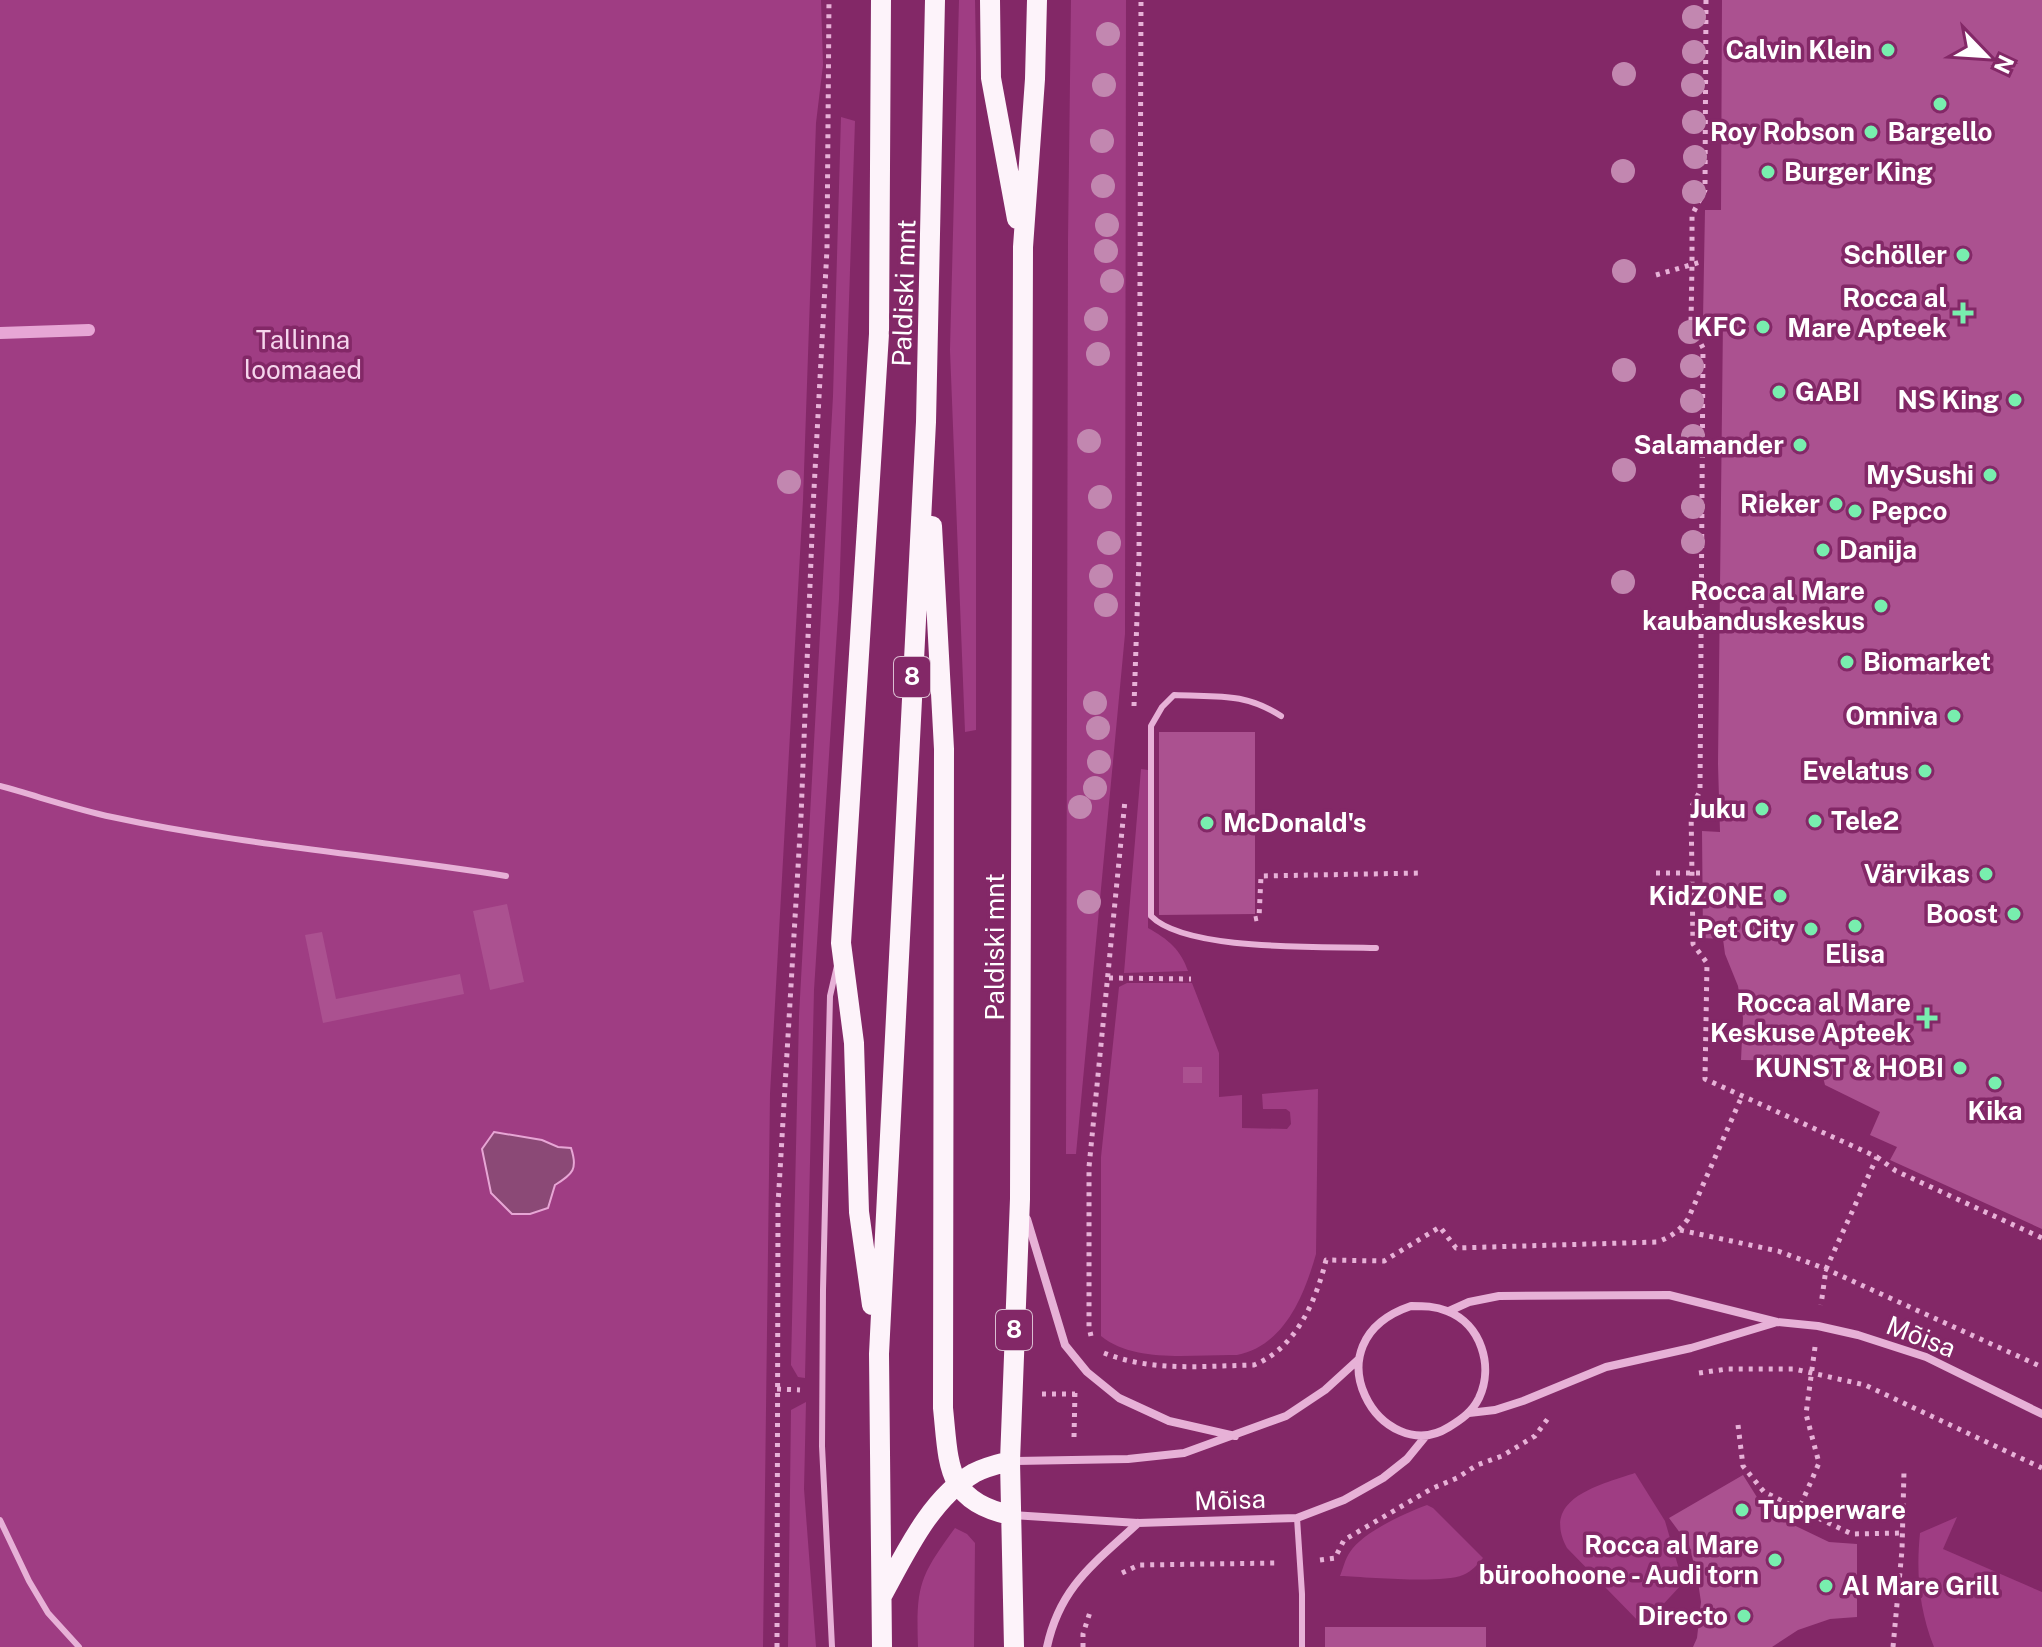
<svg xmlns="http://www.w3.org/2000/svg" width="2042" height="1647" viewBox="0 0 2042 1647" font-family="'Public Sans',sans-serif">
<rect width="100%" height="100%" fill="#832867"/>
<!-- green -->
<path fill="#9f3d83" d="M0,0H821L823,65L816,123L803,500L770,1094L763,1647H0Z
M959,0H975L976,52V730L965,732L950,350Z
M1071,0H1126L1125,634L1076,1154H1066L1068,240Z
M841,117L855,121L839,599L814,990L805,1378L798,1377L791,1365L799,1016L833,396Z
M1141,769L1148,770V928C1168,939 1181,950 1188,971L1124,973Z
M1127,983H1192L1219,1053V1097L1242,1095V1128L1287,1129L1291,1124L1290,1112L1286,1109H1263L1262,1094L1318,1089L1316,1254C1304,1296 1284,1346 1237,1355C1194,1354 1135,1364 1101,1336V1157L1119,987Z
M806,1402L804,1489L816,1647H788L791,1410Z
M1635,1473L1665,1521L1683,1583L1643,1626L1567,1548C1540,1498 1600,1485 1635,1473Z
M1427,1505L1433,1508L1483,1558C1477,1565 1472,1571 1463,1575C1441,1584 1367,1577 1340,1576C1343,1569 1345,1559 1350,1552C1363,1532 1405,1513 1427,1505Z
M1957,1517L1943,1549L2042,1592V1647H1934C1919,1609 1916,1573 1920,1533Z
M955,1528L967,1534L975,1543L974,1647H918C916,1586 919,1577 955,1528Z"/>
<!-- water -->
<path fill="#8b4976" stroke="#e7a6d5" stroke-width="2" d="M494,1132L542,1140L558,1147L571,1148C578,1169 573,1174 555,1185L548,1208L530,1214H512L491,1193L482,1149Z"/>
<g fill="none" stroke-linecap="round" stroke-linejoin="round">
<!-- stream -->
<path stroke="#e7a6d5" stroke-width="12" d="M0,333L89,330"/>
</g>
<!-- building -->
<path fill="#ab5190" d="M1722,0H2042V1229L1890,1160L1897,1147L1870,1135L1880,1112L1825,1085L1819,1061L1741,1060L1743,1018L1738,986L1725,954L1723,939L1703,938L1702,831L1720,832L1718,764L1723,320L1703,319L1705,210H1721Z
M1159,732H1255V914L1159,915Z
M507,904L524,982L490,990L473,911Z
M322,932L336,999L460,974L464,994L323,1023L305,935Z
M1183,1067H1202V1083H1183Z
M1743,1475L1760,1502L1779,1518L1829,1542L1857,1544V1617L1830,1619L1798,1630L1772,1647H1693L1697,1638L1701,1602L1697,1575L1689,1545L1669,1518Z
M1325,1627H1486V1647H1325Z"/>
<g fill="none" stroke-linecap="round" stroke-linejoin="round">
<!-- path -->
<path stroke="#e7b1d7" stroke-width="5" stroke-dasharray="4 6" stroke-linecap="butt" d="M1706,0L1705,190L1692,215V264L1691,324L1703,348L1700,791L1691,808L1693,944L1707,963L1705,1079L1877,1157L1826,1269L1821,1305
M1656,275L1704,261
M1134,706L1139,557L1141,0
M1656,873H1703
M1254,919L1259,918L1261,876L1421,873
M1109,978L1191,979
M1877,1157L1896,1171L2042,1238
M1680,1230L1778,1251L1826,1269L2042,1367
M1091,1336L1089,1327V1167L1125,800
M1815,1347L1806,1414L1819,1463L1799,1509L1852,1534L1902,1533
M1104,1353C1152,1372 1203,1366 1254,1365C1296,1348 1316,1301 1326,1260L1384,1261L1440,1227L1456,1248L1657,1242C1671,1237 1679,1231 1688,1219L1742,1096
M1699,1373L1727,1369H1794L1865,1385L2042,1468
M777,1389L800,1390
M1042,1394H1075
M1738,1425L1743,1466L1764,1492L1799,1509
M1074,1437L1075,1391
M1320,1560L1335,1558L1344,1540L1431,1489L1457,1478L1477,1465L1502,1456L1535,1436L1549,1417
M1122,1573L1139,1565L1278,1563
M777,1647L778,1205L801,817L813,508L827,249L829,0
M1083,1647V1634L1091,1609
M1893,1647L1902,1550L1904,1471"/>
<!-- service -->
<path stroke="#e7b1d7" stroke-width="6" d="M1281,716C1244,692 1217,697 1174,695L1162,707L1151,726V916C1186,952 1324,946 1376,948
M0,786C37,796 75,809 112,817C241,845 376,855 506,876
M1297,1518L1302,1594V1647
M0,1520L29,1581L48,1613L79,1647
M832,1647L822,1446L823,1290L830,996L837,966"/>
<!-- minor -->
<path stroke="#e7b1d7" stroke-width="8" d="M1027,1219L1065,1345L1087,1372L1119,1398L1169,1421L1235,1436
M1411,1306C1424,1306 1435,1306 1447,1311C1481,1324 1494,1366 1479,1398C1472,1412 1462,1419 1449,1427C1382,1469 1305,1342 1411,1306Z
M1449,1311L1469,1302L1499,1296L1669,1295L1777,1322L1818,1326L1858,1335L1926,1357L2042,1414
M1469,1413L1495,1410L1523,1401L1606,1367L1691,1348L1774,1323
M1011,1461L1128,1459L1184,1453L1286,1416L1325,1390L1359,1359
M1012,1515L1138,1523L1297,1518L1344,1500L1383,1478L1407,1459L1425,1437
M1047,1647C1060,1586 1095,1563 1138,1523"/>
<!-- primary -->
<path stroke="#fdf3fa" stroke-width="20" d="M990,0L991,78L1017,219
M932,526L944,749L943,1408C949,1464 945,1501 1010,1515
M872,1305L859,1212L854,1043L841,943L879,334L881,0
M883,1594C906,1552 931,1498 974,1473C985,1467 998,1464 1010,1461
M882,1647L879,1354L926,422L935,0
M1014,1647L1010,1461L1020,1199L1023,247L1035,79L1037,0"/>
</g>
<!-- trees -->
<g fill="#c287b0">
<circle cx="1694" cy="17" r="12"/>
<circle cx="1108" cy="34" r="12"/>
<circle cx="1694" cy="52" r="12"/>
<circle cx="1624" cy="74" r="12"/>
<circle cx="1104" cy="85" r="12"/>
<circle cx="1693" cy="85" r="12"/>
<circle cx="1694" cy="122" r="12"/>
<circle cx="1102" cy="141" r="12"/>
<circle cx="1695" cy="157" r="12"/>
<circle cx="1623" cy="171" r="12"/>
<circle cx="1103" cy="186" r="12"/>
<circle cx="1694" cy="192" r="12"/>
<circle cx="1107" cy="225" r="12"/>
<circle cx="1106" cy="251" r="12"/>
<circle cx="1624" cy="271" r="12"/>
<circle cx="1112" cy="281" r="12"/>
<circle cx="1096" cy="319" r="12"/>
<circle cx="1690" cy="332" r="12"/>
<circle cx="1098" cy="354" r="12"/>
<circle cx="1692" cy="366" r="12"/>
<circle cx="1624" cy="370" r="12"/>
<circle cx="1692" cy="401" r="12"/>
<circle cx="1693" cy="436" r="12"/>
<circle cx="1089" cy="441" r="12"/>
<circle cx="1624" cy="470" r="12"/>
<circle cx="789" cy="482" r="12"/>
<circle cx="1100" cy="497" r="12"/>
<circle cx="1693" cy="507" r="12"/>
<circle cx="1693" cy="542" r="12"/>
<circle cx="1109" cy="543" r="12"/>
<circle cx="1101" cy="576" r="12"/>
<circle cx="1623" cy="582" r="12"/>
<circle cx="1106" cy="605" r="12"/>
<circle cx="1095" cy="703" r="12"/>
<circle cx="1098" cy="728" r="12"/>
<circle cx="1099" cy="762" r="12"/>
<circle cx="1095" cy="788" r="12"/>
<circle cx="1080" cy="807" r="12"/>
<circle cx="1089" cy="902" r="12"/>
</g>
<!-- markers -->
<g fill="#78eeae" stroke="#832867" stroke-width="3">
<circle cx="1888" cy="50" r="8"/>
<circle cx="1940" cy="104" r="8"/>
<circle cx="1871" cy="132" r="8"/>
<circle cx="1768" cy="172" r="8"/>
<circle cx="1963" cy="255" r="8"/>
<path d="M1959 301h8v8h8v8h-8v8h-8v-8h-8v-8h8z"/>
<circle cx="1763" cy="327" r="8"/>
<circle cx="1779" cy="392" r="8"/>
<circle cx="2015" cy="400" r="8"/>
<circle cx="1800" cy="445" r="8"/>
<circle cx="1990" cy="475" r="8"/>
<circle cx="1836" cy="504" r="8"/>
<circle cx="1855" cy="511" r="8"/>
<circle cx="1823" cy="550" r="8"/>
<circle cx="1881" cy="606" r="8"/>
<circle cx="1847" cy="662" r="8"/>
<circle cx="1954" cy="716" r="8"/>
<circle cx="1925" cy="771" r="8"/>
<circle cx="1762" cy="809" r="8"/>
<circle cx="1815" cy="821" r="8"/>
<circle cx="1207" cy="823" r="8"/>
<circle cx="1986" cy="874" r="8"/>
<circle cx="1780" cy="896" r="8"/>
<circle cx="2014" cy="914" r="8"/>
<circle cx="1855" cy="926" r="8"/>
<circle cx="1811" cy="929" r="8"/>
<path d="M1923 1006h8v8h8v8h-8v8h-8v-8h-8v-8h8z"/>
<circle cx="1960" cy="1068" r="8"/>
<circle cx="1995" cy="1083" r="8"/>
<circle cx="1742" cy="1510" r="8"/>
<circle cx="1775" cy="1560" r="8"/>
<circle cx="1826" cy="1586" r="8"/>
<circle cx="1744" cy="1616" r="8"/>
</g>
<g text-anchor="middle" stroke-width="7" stroke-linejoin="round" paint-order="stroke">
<!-- shield labels -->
<g fill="#832867" stroke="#dabed1" stroke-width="2">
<rect x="894" y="657" width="36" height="40" rx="6"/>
<rect x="996" y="1310" width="36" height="40" rx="6"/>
</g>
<g font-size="24" font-weight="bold" fill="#fff">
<text x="912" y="685">8</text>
<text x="1014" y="1338">8</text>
</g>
<!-- poi labels -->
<g font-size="26" font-weight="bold" fill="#fff" stroke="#832867" text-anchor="end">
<text x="1872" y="59">Calvin Klein</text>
<text x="1855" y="141">Roy Robson</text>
<text x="1940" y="141" text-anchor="middle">Bargello</text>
<text x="1784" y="181" text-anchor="start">Burger King</text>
<text x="1947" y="264">Schöller</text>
<text x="1947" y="307">Rocca al<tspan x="1947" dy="30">Mare Apteek</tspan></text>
<text x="1747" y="336">KFC</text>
<text x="1795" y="401" text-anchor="start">GABI</text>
<text x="1999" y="409">NS King</text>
<text x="1784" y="454">Salamander</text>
<text x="1974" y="484">MySushi</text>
<text x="1820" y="513">Rieker</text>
<text x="1871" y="520" text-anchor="start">Pepco</text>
<text x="1839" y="559" text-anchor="start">Danija</text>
<text x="1865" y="600">Rocca al Mare<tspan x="1865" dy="30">kaubanduskeskus</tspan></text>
<text x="1863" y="671" text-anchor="start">Biomarket</text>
<text x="1938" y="725">Omniva</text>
<text x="1909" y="780">Evelatus</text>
<text x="1746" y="818">Juku</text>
<text x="1831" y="830" text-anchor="start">Tele2</text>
<text x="1223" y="832" text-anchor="start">McDonald's</text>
<text x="1970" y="883">Värvikas</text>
<text x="1764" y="905">KidZONE</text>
<text x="1998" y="923">Boost</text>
<text x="1795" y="938">Pet City</text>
<text x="1855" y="963" text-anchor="middle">Elisa</text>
<text x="1911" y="1012">Rocca al Mare<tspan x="1911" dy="30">Keskuse Apteek</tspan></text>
<text x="1944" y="1077">KUNST &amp; HOBI</text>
<text x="1995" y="1120" text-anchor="middle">Kika</text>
<text x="1758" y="1519" text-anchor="start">Tupperware</text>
<text x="1759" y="1554">Rocca al Mare<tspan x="1759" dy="30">büroohoone - Audi torn</tspan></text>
<text x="1842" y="1595" text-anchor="start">Al Mare Grill</text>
<text x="1728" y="1625">Directo</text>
</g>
<!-- street labels -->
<g font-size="26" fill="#fff" stroke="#832867">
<text transform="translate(904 293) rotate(-88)" y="9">Paldiski mnt</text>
<text transform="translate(995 947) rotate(-90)" y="9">Paldiski mnt</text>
<text transform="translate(1921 1337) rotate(21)" y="9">Mõisa</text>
<text transform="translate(1230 1500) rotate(-2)" y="9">Mõisa</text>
</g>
<!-- park labels -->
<g font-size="26" fill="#f5d5ec" stroke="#832867">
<text x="303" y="349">Tallinna<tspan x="303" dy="30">loomaaed</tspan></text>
</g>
</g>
<!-- north arrow -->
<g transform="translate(1986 56) rotate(115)" stroke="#832867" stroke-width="6" paint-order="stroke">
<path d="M0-6L14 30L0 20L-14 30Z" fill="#ffffff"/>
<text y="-12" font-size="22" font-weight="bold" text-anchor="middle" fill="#ffffff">N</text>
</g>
</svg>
